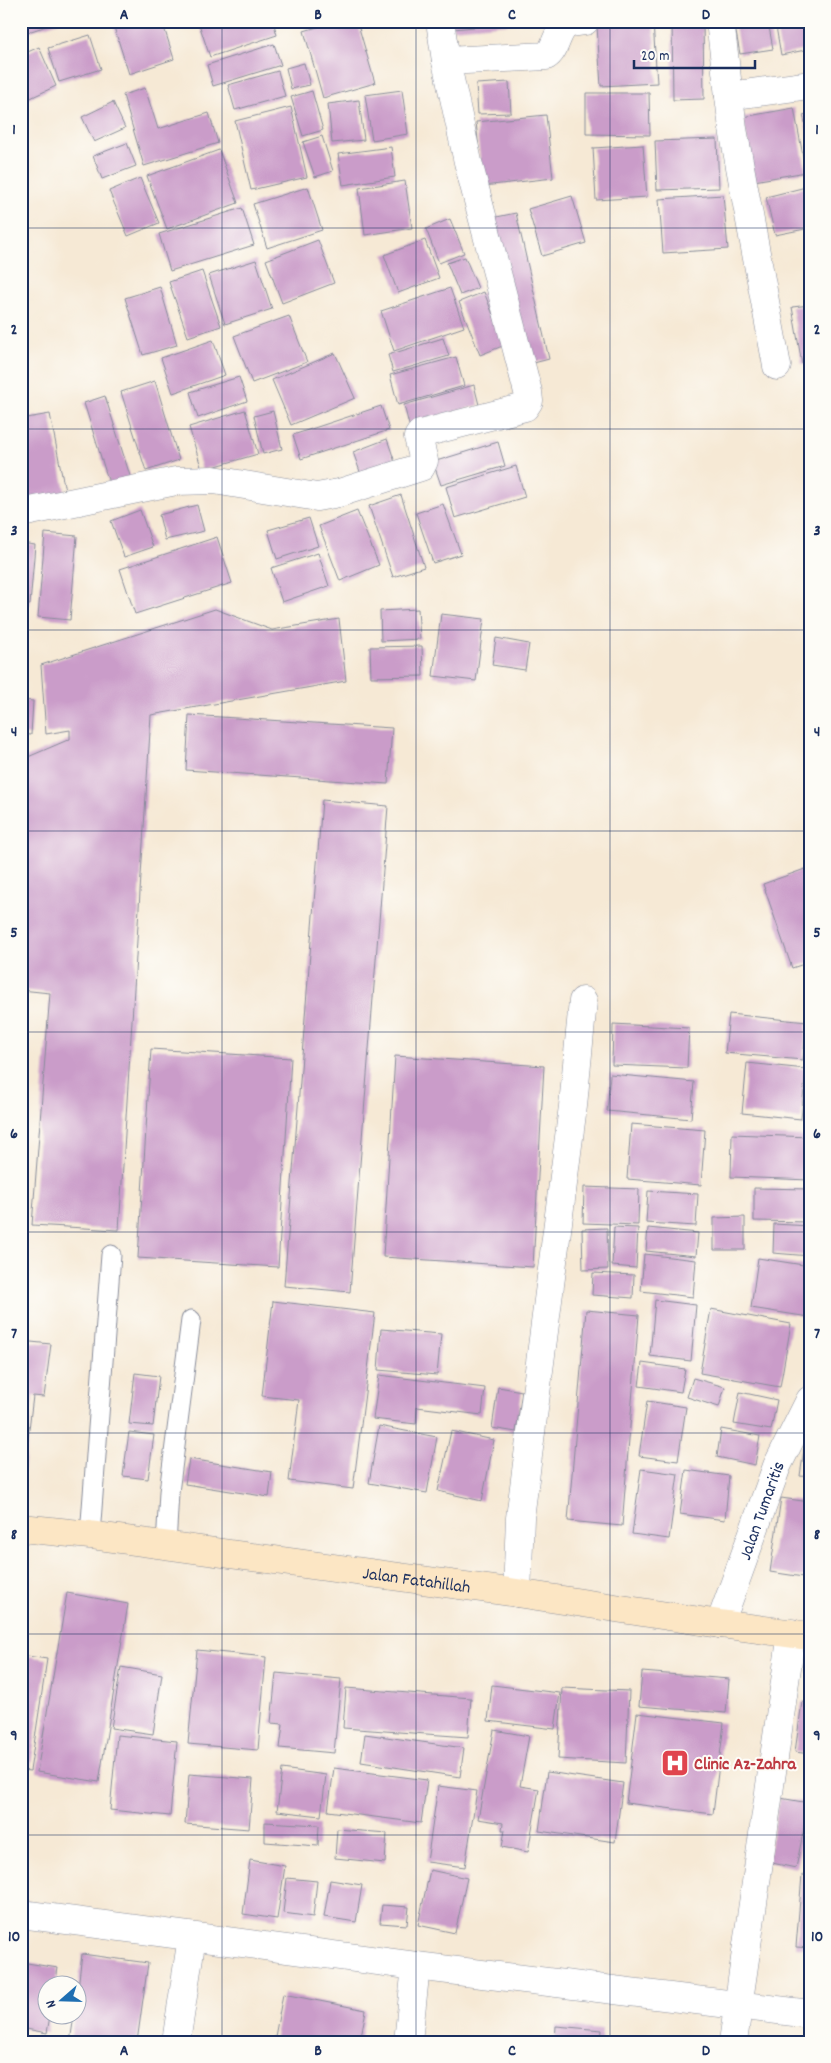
<svg xmlns="http://www.w3.org/2000/svg" width="831" height="2063" viewBox="0 0 831 2063" font-family="Dekko,sans-serif">
<rect width="100%" height="100%" fill="#fdfcf7"/>
<filter id="ink" filterUnits="userSpaceOnUse"><feTurbulence type="fractalNoise" baseFrequency=".02" numOctaves="2"/><feDisplacementMap in="SourceGraphic" scale="10" xChannelSelector="R" yChannelSelector="G"/><feConvolveMatrix kernelMatrix="1 2 1 2 8 2 1 2 1" color-interpolation-filters="sRGB"/></filter>
<filter id="wash" filterUnits="userSpaceOnUse"><feTurbulence type="fractalNoise" baseFrequency=".0096" numOctaves="4" result="noise"/><feDisplacementMap in="SourceGraphic" scale="20" xChannelSelector="R" yChannelSelector="G"/><feGaussianBlur stdDeviation="1.12" result="paint"/><feColorMatrix in="noise" values="0 0 0 0 0 0 0 0 0 0 0 0 0 0 0 0 0 1.4 0 .05"/><feComposite in="paint" operator="in"/></filter>
<g filter="url(#wash)">
<rect width="100%" height="100%" fill="#f6e9d5"/>
<g id="blocks">
<!-- building -->
<path fill="#ca9cc9" d="M21,21H59V22L25,33Z
M121,21H162L174,59L129,74L113,24Z
M198,21H273L277,35L210,57Z
M337,21H357L375,83L323,98L304,31Z
M452,21H519V23L453,29Z
M672,21H703L704,99L673,100Z
M734,21H768L773,49L740,54Z
M775,21H806L810,49L781,55Z
M653,22L657,83L601,86L597,26Z
M90,35L101,69L59,82L48,48Z
M274,44L281,65L213,86L207,65Z
M39,47L56,86L22,102L21,55Z
M304,63L310,85L291,89L286,68Z
M278,71L285,96L235,110L228,85Z
M509,82L511,113L478,114L476,84Z
M145,88L158,129L209,113L218,143L144,166L123,95Z
M402,90L408,134L372,140L365,95Z
M312,91L323,130L303,136L291,97Z
M586,93H649L650,135L586,134Z
M359,100L364,140L332,143L328,104Z
M113,102L125,128L94,142L82,117Z
M291,107L307,177L251,190L235,121Z
M794,108L806,172L754,181L743,117Z
M810,113V138H809L803,115Z
M546,115L553,178L483,186L476,122Z
M322,136L333,171L315,177L303,142Z
M717,139L719,188L657,190L655,141Z
M127,143L136,166L102,179L93,156Z
M643,145L647,197L596,200L593,148Z
M391,147L395,177L343,185L338,154Z
M219,150L238,203L167,229L147,176Z
M140,178L159,223L128,236L109,191Z
M405,181L412,228L365,235L359,188Z
M810,186V228L775,235L766,197Z
M308,187L322,230L267,248L253,204Z
M723,195L728,249L663,253L659,199Z
M572,196L586,243L542,256L528,209Z
M242,208L254,245L170,271L159,234Z
M516,213L549,359L526,365L492,218Z
M450,219L464,253L439,263L426,229Z
M318,240L334,283L282,303L266,260Z
M425,240L439,278L398,293L384,255Z
M465,257L478,288L460,295L447,263Z
M256,260L272,309L225,324L209,275Z
M202,271L221,326L188,337L169,282Z
M160,287L177,345L143,355L125,298Z
M450,288L464,327L394,351L381,311Z
M484,292L505,345L480,355L459,302Z
M810,305V363L802,364L792,307Z
M289,316L307,362L252,383L234,336Z
M443,338L449,356L393,372L388,355Z
M213,340L225,375L173,393L161,358Z
M335,353L355,398L291,425L272,380Z
M456,357L464,386L398,405L390,375Z
M239,377L247,401L198,418L190,392Z
M155,381L179,460L146,471L121,392Z
M474,385L479,405L409,425L404,405Z
M105,396L131,479L110,486L84,403Z
M381,406L389,430L301,459L293,435Z
M245,410L258,454L202,470L189,427Z
M273,411L282,449L263,454L254,416Z
M50,414L66,496L25,503L21,483V419Z
M387,439L397,468L363,480L353,452Z
M498,442L505,466L441,485L433,462Z
M516,466L525,497L455,518L446,487Z
M401,495L424,567L393,577L369,506Z
M443,504L461,554L433,563L416,513Z
M197,505L204,531L165,540L159,515Z
M140,510L153,547L124,557L111,521Z
M357,511L379,565L340,581L319,526Z
M309,518L318,546L277,559L268,530Z
M45,533L77,536L70,620L38,617Z
M217,537L232,583L135,614L120,569Z
M21,543L35,545L30,605L21,604Z
M318,553L329,586L282,602L271,568Z
M215,609L272,630L339,619L346,681L151,715L119,1230L32,1225L50,993L21,990V760L70,739V730L46,734L41,665Z
M418,609L420,639L381,641L380,611Z
M441,614L484,619L476,681L433,676Z
M496,638L529,644L525,670L492,665Z
M422,646L423,676L371,677L370,647Z
M21,700L33,701L31,735L21,734Z
M189,715L392,728L388,784L186,770Z
M322,800L388,806L350,1292L284,1286Z
M805,869L810,884V962L792,968L763,884Z
M729,1014L807,1022L803,1060L725,1053Z
M613,1024L689,1028L687,1068L612,1065Z
M151,1049L291,1058L278,1267L138,1258Z
M395,1056L544,1066L533,1267L383,1257Z
M747,1063L806,1069L801,1119L742,1113Z
M610,1074L694,1082L691,1119L607,1111Z
M631,1124L705,1130L701,1185L627,1179Z
M732,1134L810,1137V1180L731,1177Z
M584,1187L639,1189L638,1225L583,1223Z
M754,1188L810,1189V1222L754,1221Z
M648,1191L698,1194L696,1226L646,1223Z
M745,1217V1250H714V1218Z
M774,1224L810,1226V1256L773,1253Z
M614,1227L638,1228L636,1268L612,1266Z
M607,1228L608,1269L583,1270L582,1229Z
M648,1228L698,1233L696,1256L646,1251Z
M644,1254L696,1260L693,1297L641,1291Z
M758,1258L810,1266L809,1317L751,1308Z
M593,1273L634,1275L633,1298L592,1295Z
M655,1300L696,1305L691,1361L650,1356Z
M273,1301L375,1313L353,1489L289,1481L299,1400L262,1396Z
M711,1309L791,1324L780,1387L700,1373Z
M586,1310L639,1315L622,1526L568,1521Z
M381,1329L441,1334L437,1375L378,1370Z
M21,1341L51,1344L44,1397L33,1396L24,1471H21Z
M642,1363L685,1369L681,1392L639,1386Z
M135,1373L159,1376L153,1426L129,1424Z
M379,1375L485,1388L482,1415L417,1407L416,1424L373,1419Z
M693,1378L725,1387L719,1407L687,1397Z
M498,1387L522,1391L516,1432L492,1428Z
M740,1392L777,1400L771,1430L734,1424Z
M647,1401L686,1407L678,1461L639,1456Z
M379,1426L437,1437L427,1493L369,1483Z
M721,1429L760,1436L755,1465L717,1457Z
M451,1431L494,1440L482,1501L438,1491Z
M129,1432L154,1435L148,1479L123,1476Z
M804,1449L810,1450V1477L800,1476Z
M189,1459L272,1472L269,1497L185,1484Z
M641,1469L678,1474L669,1539L632,1534Z
M686,1470L729,1476L725,1520L680,1514Z
M781,1498L810,1502V1578L770,1572Z
M67,1593L128,1604L99,1782L37,1772Z
M197,1650L266,1657L258,1750L188,1744Z
M21,1655L47,1659L30,1771L21,1770Z
M121,1667L162,1674L153,1734L111,1728Z
M642,1672L729,1679L726,1713L639,1706Z
M276,1673L341,1679L334,1753L280,1748L283,1724L271,1723Z
M492,1685L560,1693L555,1729L488,1721Z
M346,1688L471,1698L468,1737L343,1728Z
M562,1688L629,1691L626,1763L558,1759Z
M802,1702L810,1703V1754L795,1752Z
M637,1713L724,1723L713,1814L626,1803Z
M494,1730L529,1736L520,1786L539,1789L528,1852L502,1847L505,1830H502L503,1823L478,1819Z
M365,1734L464,1748L460,1777L361,1762Z
M117,1735L177,1741L170,1816L110,1810Z
M334,1768L427,1780L421,1823L328,1811Z
M282,1769L326,1775L321,1816L277,1811Z
M547,1772L623,1783L615,1842L539,1831Z
M189,1774L253,1779L249,1829L185,1824Z
M438,1786L477,1791L465,1867L427,1862Z
M780,1798L809,1803L796,1868L767,1862Z
M265,1822L319,1825L318,1846L265,1842Z
M337,1829L387,1833L385,1863L335,1858Z
M250,1860L285,1866L277,1919L243,1914Z
M430,1870L467,1878L455,1933L418,1925Z
M802,1875L810,1876V1948L796,1947Z
M287,1878L317,1881L313,1917L283,1913Z
M330,1880L362,1885L356,1922L324,1917Z
M382,1905L409,1907L407,1925L380,1923Z
M82,1954L148,1963L137,2042H70L74,2016H78V1988Z
M21,1962L58,1968L55,1986H48V2016H50L47,2033L21,2028Z
M283,1994L366,2010L360,2042H274Z
M556,2026L602,2030L601,2042H555Z"/>
</g>
</g>
<g filter="url(#ink)">
<use href="#blocks" fill-opacity="0" stroke="#888c9a" stroke-width="1"/>
<g fill="none" stroke-linecap="round" stroke-linejoin="round">
<!-- lane casing -->
<g stroke="#888c9a" stroke-width="21">
<path id="lane" d="M90,1535L111,1255
M166,1546L169,1492L191,1320"/>
</g>
<!-- street casing -->
<g stroke="#888c9a" stroke-width="29">
<g id="street">
<path d="M440,21L446,61"/>
<path d="M720,21L733,129L777,366"/>
<path d="M729,96L810,85"/>
<path d="M21,513L176,481L214,480L317,497L339,493L421,467L424,461L418,437L420,434L525,407L529,401L528,392L468,162L446,61L546,56C556,50 556,33 565,26C570,22 579,22 585,21"/>
<path d="M517,1593L520,1518L573,1106L583,1001"/>
<path id="s1" d="M720,1624L777,1466L810,1400"/>
<path d="M21,1914L416,1966L810,2014"/>
<path d="M176,2042L192,1937"/>
<path d="M408,2042L416,1966"/>
<path d="M733,2042L792,1633"/>
</g>
</g>
<!-- secondary casing -->
<g stroke="#888c9a" stroke-width="29">
<g id="secondary">
<path id="s2" d="M21,1528L90,1535L517,1593L720,1624L810,1636"/>
</g>
</g>
<!-- lane -->
<use href="#lane" stroke="#fff" stroke-width="19"/>
<!-- street -->
<use href="#street" stroke="#fff" stroke-width="28"/>
<!-- secondary -->
<use href="#secondary" stroke="#fce6c4" stroke-width="28"/>
</g>
</g>
<!-- grid -->
<path fill="none" stroke="#1b2f5e" stroke-width="1" stroke-opacity="0.55" d="M222,21V2042M416,21V2042M610,21V2042M21,228H810M21,429H810M21,630H810M21,831H810M21,1032H810M21,1232H810M21,1433H810M21,1634H810M21,1835H810"/>
<!-- icons -->
<defs>
<g id="hospital-square" transform="scale(1.4375)"><rect x="-9" y="-9" width="18" height="18" rx="4" fill="#e0444e" stroke="#fdfcf7"/><path d="M-5-5h3v3.5h4V-5h3V5h-3V1.5h-4V5h-3Z" fill="#fff"/></g>
</defs>
<g fill-rule="evenodd">
<use href="#hospital-square" x="675" y="1763"/>
</g>
<g text-anchor="middle" stroke-width="4" stroke-linejoin="round" paint-order="stroke">
<!-- street labels -->
<g font-size="18" fill="#1b2f5e" stroke="#fdfcf7">
<text dy="6" stroke="none"><textPath href="#s1" startOffset="121">Jalan Tumaritis</textPath></text>
<text dy="6" stroke="none"><textPath href="#s2" startOffset="399">Jalan Fatahillah</textPath></text>
</g>
<!-- health labels -->
<g font-size="18" font-weight="bold" fill="#be3a42" stroke="#fdfcf7" text-anchor="start">
<text x="694" y="1769">Clinic Az-Zahra</text>
</g>
</g>
<!-- margin -->
<rect width="831" height="2063" fill="none" stroke="#fdfcf7" stroke-width="55"/>
<!-- north arrow -->
<g transform="translate(62 2000) rotate(250)"><circle r="24" fill="#fdfcf7" stroke="#a3aaba"/>
<path d="M0-4L9 19L0 12L-9 19Z" fill="#1f6fb2"/>
<text y="-8" font-size="14" font-weight="bold" text-anchor="middle" fill="#1b2f5e">N</text>
</g>
<!-- scale -->
<path d="M634 60v8h121v-8" fill="none" stroke="#1b2f5e" stroke-width="2.5"/>
<text x="641" y="60" font-size="15" fill="#1b2f5e" stroke="#fdfcf7" stroke-width="4" paint-order="stroke">20 m</text>
<rect x="28" y="28" width="776" height="2008" fill="none" stroke="#1b2f5e" stroke-width="2"/>
<g font-size="16" text-anchor="middle" font-weight="bold" fill="#1b2f5e">
<text x="124" y="19">A</text>
<text x="318" y="19">B</text>
<text x="512" y="19">C</text>
<text x="706" y="19">D</text>
<text x="14" y="134">1</text>
<text x="817" y="134">1</text>
<text x="14" y="334">2</text>
<text x="817" y="334">2</text>
<text x="14" y="535">3</text>
<text x="817" y="535">3</text>
<text x="14" y="736">4</text>
<text x="817" y="736">4</text>
<text x="14" y="937">5</text>
<text x="817" y="937">5</text>
<text x="14" y="1138">6</text>
<text x="817" y="1138">6</text>
<text x="14" y="1338">7</text>
<text x="817" y="1338">7</text>
<text x="14" y="1539">8</text>
<text x="817" y="1539">8</text>
<text x="14" y="1740">9</text>
<text x="817" y="1740">9</text>
<text x="14" y="1941">10</text>
<text x="817" y="1941">10</text>
<text x="124" y="2055">A</text>
<text x="318" y="2055">B</text>
<text x="512" y="2055">C</text>
<text x="706" y="2055">D</text>
</g>
</svg>
